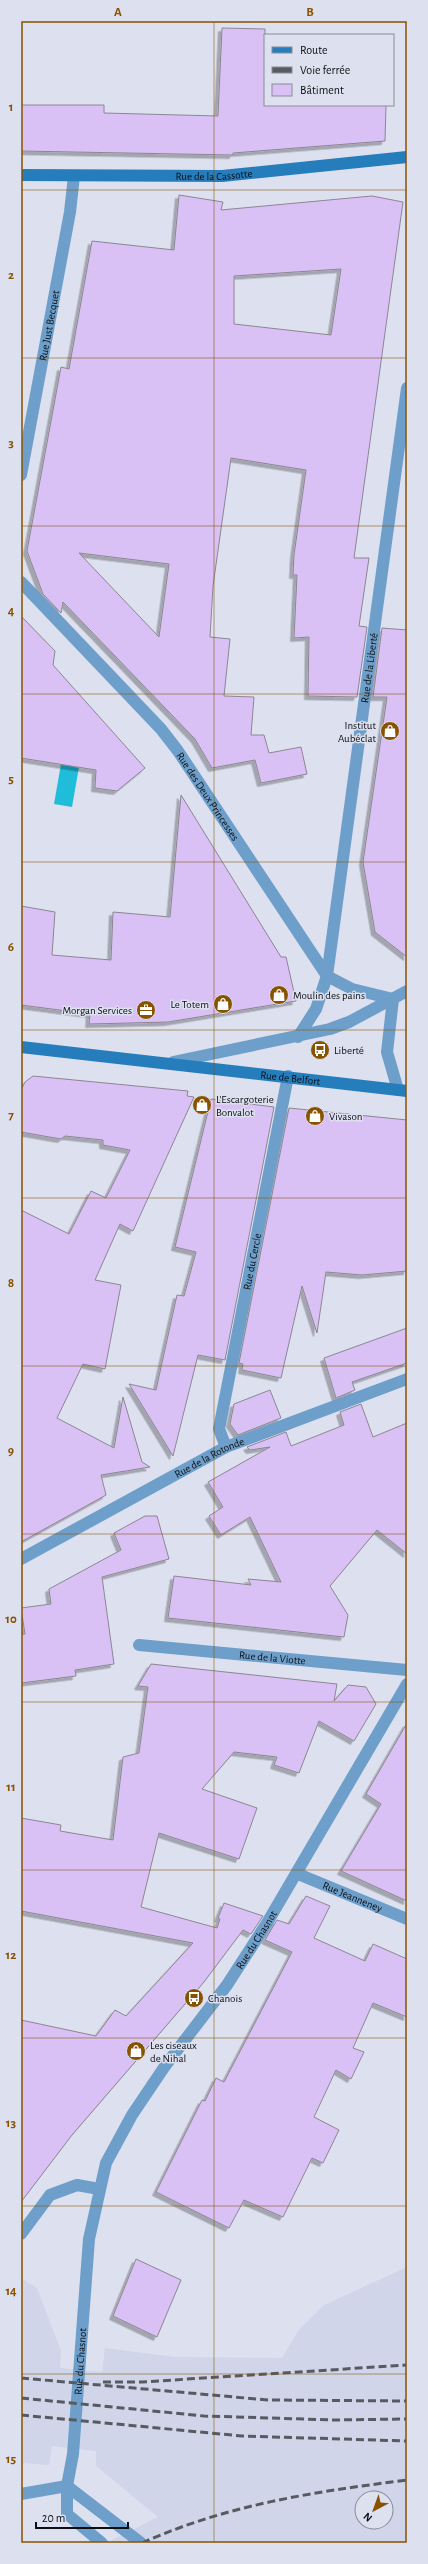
<svg xmlns="http://www.w3.org/2000/svg" width="428" height="2564" viewBox="0 0 428 2564" font-family="'Alegreya Sans',sans-serif">
<defs>
<filter id="shadow"><feDropShadow dx="-3.5" dy="3.5" stdDeviation="0" flood-color="#0004"/></filter>
</defs>
<rect width="100%" height="100%" fill="#dde0ee"/>
<!-- built -->
<path fill="#d0d5e9" fill-rule="evenodd" d="M407,2267V2543H106L158,2517L96,2466V2451L52,2446L49,2465L21,2463V2283L23,2279L37,2288L61,2351L60,2368L102,2372L105,2348L175,2357L282,2358L298,2331L324,2305ZM362,2498H386V2522H362Z"/>
<!-- water -->
<path fill="#1fbdda" d="M61,764L79,767L72,807L54,804Z"/>
<!-- building -->
<path fill="#d9c1f5" stroke="#8c8692" fill-rule="evenodd" filter="url(#shadow)" d="M222,28L265,29V105H386L385,141L233,153V155L21,151V105H104V113L218,116Z
M179,195L223,202L221,210L372,196L403,202L354,558H369L359,626L367,627L357,697L308,696L309,637L294,638L297,575H293L294,555L306,470L231,458L213,586L210,637L230,639L224,696L254,697L251,735H264L269,753L301,747L307,774L261,783L255,760L212,768L195,739L63,602L61,613L43,594L27,551L61,367L69,369L92,241L174,250ZM341,269L331,335L234,324V276ZM79,553L169,564L159,637Z
M21,616L55,651L53,665L145,768L117,791L95,788L96,770L21,758Z
M382,628L407,630V957L375,932L363,862L387,697H373Z
M181,795L281,957H286L296,1001L168,1022L89,1024L90,1014L21,1005V906L55,912L52,955L111,960L113,912L170,917Z
M33,1076L188,1091L187,1096L194,1097L133,1231L120,1224L95,1280L121,1285L105,1369L83,1364L57,1418L114,1448L123,1397L142,1462L150,1467L101,1475L106,1495L21,1542V1210L69,1234L91,1191L106,1198L130,1150L103,1145V1140L65,1136L61,1139L21,1132V1090L25,1082Z
M211,1099L274,1107L225,1360L198,1355L173,1456L129,1384L156,1390L177,1295L184,1296L196,1252L175,1247Z
M289,1108L407,1120V1271L362,1275L326,1272L317,1333L302,1286L281,1378L242,1370L243,1364L239,1363Z
M407,1328V1363L352,1382L355,1390L336,1398L324,1358Z
M270,1390L281,1418L238,1435L230,1424L234,1404Z
M361,1404L373,1437L407,1423V1554L377,1530L330,1586L348,1615L344,1637L168,1618L174,1576L251,1585L248,1579L281,1582L250,1517L221,1535L209,1516L223,1507L208,1482L270,1447L250,1450L247,1447L286,1432L291,1446L344,1425L340,1412Z
M145,1516H157L169,1559L102,1577L114,1664L75,1670L76,1676L21,1683V1635L25,1634L21,1608L51,1604L49,1589L121,1550L114,1533Z
M151,1664L337,1684L334,1701L348,1685L366,1687L376,1704L354,1741L319,1721L299,1773L274,1765L277,1757L234,1752L202,1789L257,1808L239,1859L159,1833L141,1907L217,1928L220,1919L218,1918L224,1903L263,1916L251,1934L243,1930L204,1982L72,2135L21,2202V2020L96,2036L115,2010L126,2016L193,1943L21,1911V1818L61,1825L60,1831L113,1840L123,1757L139,1753L148,1687L138,1686Z
M407,1723V1901L341,1871L381,1804L366,1794Z
M306,1896L330,1906L314,1938L365,1961L373,1944L407,1959V2017L373,2003L353,2048L364,2052L351,2079L336,2070L314,2117L339,2130L323,2163L312,2158L283,2217L244,2200L229,2228L156,2192L202,2100L205,2101L216,2078L224,2082L292,1952L265,1940L277,1920L289,1924Z
M136,2259L181,2280L157,2337L113,2316Z"/>
<g fill="none" stroke-linecap="round" stroke-linejoin="round">
<!-- minor -->
<g stroke="#6d9fca" stroke-width="12">
<path id="s1" d="M21,475L70,212L74,176"/>
<path id="s2" d="M21,582L161,729L178,751L327,976L352,989L393,999"/>
<path d="M393,999L387,1052L398,1090"/>
<path id="s3" d="M298,1037L316,1009L327,976L407,388"/>
<path d="M173,1062L330,1029L349,1022L407,991"/>
<path id="s4" d="M226,1447L219,1429L288,1076"/>
<path id="s5" d="M21,1559L226,1447L407,1379"/>
<path id="s6" d="M139,1645L407,1670"/>
<path id="s7" d="M298,1874L407,1919"/>
<path d="M21,2234L50,2195L77,2185L99,2189"/>
<path d="M67,2486L141,2543"/>
<path d="M21,2494L67,2486"/>
<path id="s8" d="M102,2543L67,2514V2486L73,2454L89,2239L106,2163L132,2115L165,2066L227,1985L267,1923L407,1684"/>
</g>
<!-- secondary -->
<g stroke="#257dbc" stroke-width="12">
<path id="s9" d="M21,175L222,176L407,157"/>
<path id="s10" d="M21,1047L407,1091"/>
</g>
<!-- rail -->
<path stroke="#585a62" stroke-width="3" stroke-dasharray="8 4" stroke-linecap="butt" d="M21,2378L268,2400L407,2401
M103,2382H142L407,2365
M21,2398L204,2416L335,2420L407,2419
M21,2415L242,2436L407,2441
M142,2543C229,2504 314,2492 407,2480"/>
</g>
<!-- grid -->
<path fill="none" stroke="#885200" stroke-width="1" stroke-opacity="0.55" d="M214,21V2543M21,190H407M21,358H407M21,526H407M21,694H407M21,862H407M21,1030H407M21,1198H407M21,1366H407M21,1534H407M21,1702H407M21,1870H407M21,2038H407M21,2206H407M21,2374H407"/>
<!-- icons -->
<defs>
<g id="shop-disc" transform="scale(1)"><circle r="9.5" fill="#885200" stroke="#dde0ee"/><path d="M-5-2.5h2.3a2.7 3.5 0 0 1 5.4 0H5L5.5 6h-11ZM-1.5-2.5h3a1.5 2.3 0 0 0-3 0Z" fill="#fff"/></g>
<g id="office-disc" transform="scale(1)"><circle r="9.5" fill="#885200" stroke="#dde0ee"/><path d="M-6-3h4V-5.5h4V-3h4V5H-6ZM-1-4.5V-3h2v-1.5ZM-6 0V1H6V0Z" fill="#fff"/></g>
<g id="bus-disc" transform="scale(1)"><circle r="9.5" fill="#885200" stroke="#dde0ee"/><path d="M-5-6H5V4H4V6H2V4H-2V6H-4V4H-5ZM-3.5-4V0h7V-4ZM-3.5 1.2v1.5H-2V1.2ZM2 1.2v1.5H3.5V1.2Z" fill="#fff"/></g>
</defs>
<g fill-rule="evenodd">
<use href="#shop-disc" x="390" y="731"/>
<use href="#shop-disc" x="279" y="995"/>
<use href="#shop-disc" x="223" y="1004"/>
<use href="#office-disc" x="146" y="1010"/>
<use href="#bus-disc" x="320" y="1050"/>
<use href="#shop-disc" x="202" y="1105"/>
<use href="#shop-disc" x="315" y="1116"/>
<use href="#bus-disc" x="194" y="1998"/>
<use href="#shop-disc" x="136" y="2051"/>
</g>
<g text-anchor="middle" stroke-width="3" stroke-linejoin="round" paint-order="stroke">
<!-- street labels -->
<g font-size="11" fill="#0d0e13" stroke="#dde0ee">
<text dy="4" stroke="none"><textPath href="#s9" startOffset="193">Rue de la Cassotte</textPath></text>
<text dy="4" stroke="none"><textPath href="#s1" startOffset="152">Rue Just Becquet</textPath></text>
<text dy="4" stroke="none"><textPath href="#s3" startOffset="379">Rue de la Liberté</textPath></text>
<text dy="4" stroke="none"><textPath href="#s2" startOffset="285">Rue des Deux Princesses</textPath></text>
<text dy="4" stroke="none"><textPath href="#s10" startOffset="271">Rue de Belfort</textPath></text>
<text dy="4" stroke="none"><textPath href="#s4" startOffset="190">Rue du Cercle</textPath></text>
<text dy="4" stroke="none"><textPath href="#s5" startOffset="214">Rue de la Rotonde</textPath></text>
<text dy="4" stroke="none"><textPath href="#s6" startOffset="134">Rue de la Viotte</textPath></text>
<text dy="4" stroke="none"><textPath href="#s7" startOffset="59">Rue Jeanneney</textPath></text>
<text dy="4" stroke="none"><textPath href="#s8" startOffset="669">Rue du Chasnot</textPath></text>
<text dy="4" stroke="none"><textPath href="#s8" startOffset="199">Rue du Chasnot</textPath></text>
</g>
<!-- poi labels -->
<g font-size="11" fill="#0d0e13" stroke="#dde0ee" text-anchor="start">
<text x="376" y="729" text-anchor="end">Institut<tspan x="376" dy="13">Aubéclat</tspan></text>
<text x="293" y="999">Moulin des pains</text>
<text x="209" y="1008" text-anchor="end">Le Totem</text>
<text x="132" y="1014" text-anchor="end">Morgan Services</text>
<text x="334" y="1054">Liberté</text>
<text x="216" y="1103">L’Escargoterie<tspan x="216" dy="13">Bonvalot</tspan></text>
<text x="329" y="1120">Vivason</text>
<text x="208" y="2002">Chanois</text>
<text x="150" y="2049">Les ciseaux<tspan x="150" dy="13">de Nihal</tspan></text>
</g>
</g>
<!-- border -->
<rect width="428" height="2564" fill="none" stroke="#dde0ee" stroke-width="44"/>
<!-- legend -->
<rect x="264" y="34" width="130" height="72" fill="#dde0ee" stroke="#8a8c96"/>
<rect x="272" y="47" width="20" height="6" fill="#257dbc" stroke="#8a8c96"/>
<text x="300" y="54" font-size="12" fill="#0d0e13">Route</text>
<rect x="272" y="67" width="20" height="6" fill="#585a62" stroke="#8a8c96"/>
<text x="300" y="74" font-size="12" fill="#0d0e13">Voie ferrée</text>
<rect x="272" y="84" width="20" height="12" fill="#d9c1f5" stroke="#8a8c96"/>
<text x="300" y="94" font-size="12" fill="#0d0e13">Bâtiment</text>
<!-- north arrow -->
<g transform="translate(374 2510) rotate(221)"><circle r="19" fill="#dde0ee" stroke="#8a8c96"/>
<path d="M0-3L7 15L0 10L-7 15Z" fill="#885200"/>
<text y="-6" font-size="11" font-weight="bold" text-anchor="middle" fill="#0d0e13">N</text>
</g>
<!-- scale -->
<path d="M36 2522v6h92v-6" fill="none" stroke="#0d0e13" stroke-width="2"/>
<text x="42" y="2522" font-size="12" fill="#0d0e13" stroke="#dde0ee" stroke-width="3" paint-order="stroke">20 m</text>
<rect x="22" y="22" width="384" height="2520" fill="none" stroke="#885200" stroke-width="1.5"/>
<g font-size="13" text-anchor="middle" font-weight="bold" fill="#885200">
<text x="118" y="16">A</text>
<text x="310" y="16">B</text>
<text x="11" y="111">1</text>
<text x="11" y="279">2</text>
<text x="11" y="447">3</text>
<text x="11" y="615">4</text>
<text x="11" y="783">5</text>
<text x="11" y="951">6</text>
<text x="11" y="1119">7</text>
<text x="11" y="1287">8</text>
<text x="11" y="1455">9</text>
<text x="11" y="1623">10</text>
<text x="11" y="1791">11</text>
<text x="11" y="1959">12</text>
<text x="11" y="2127">13</text>
<text x="11" y="2295">14</text>
<text x="11" y="2463">15</text>
</g>
</svg>
